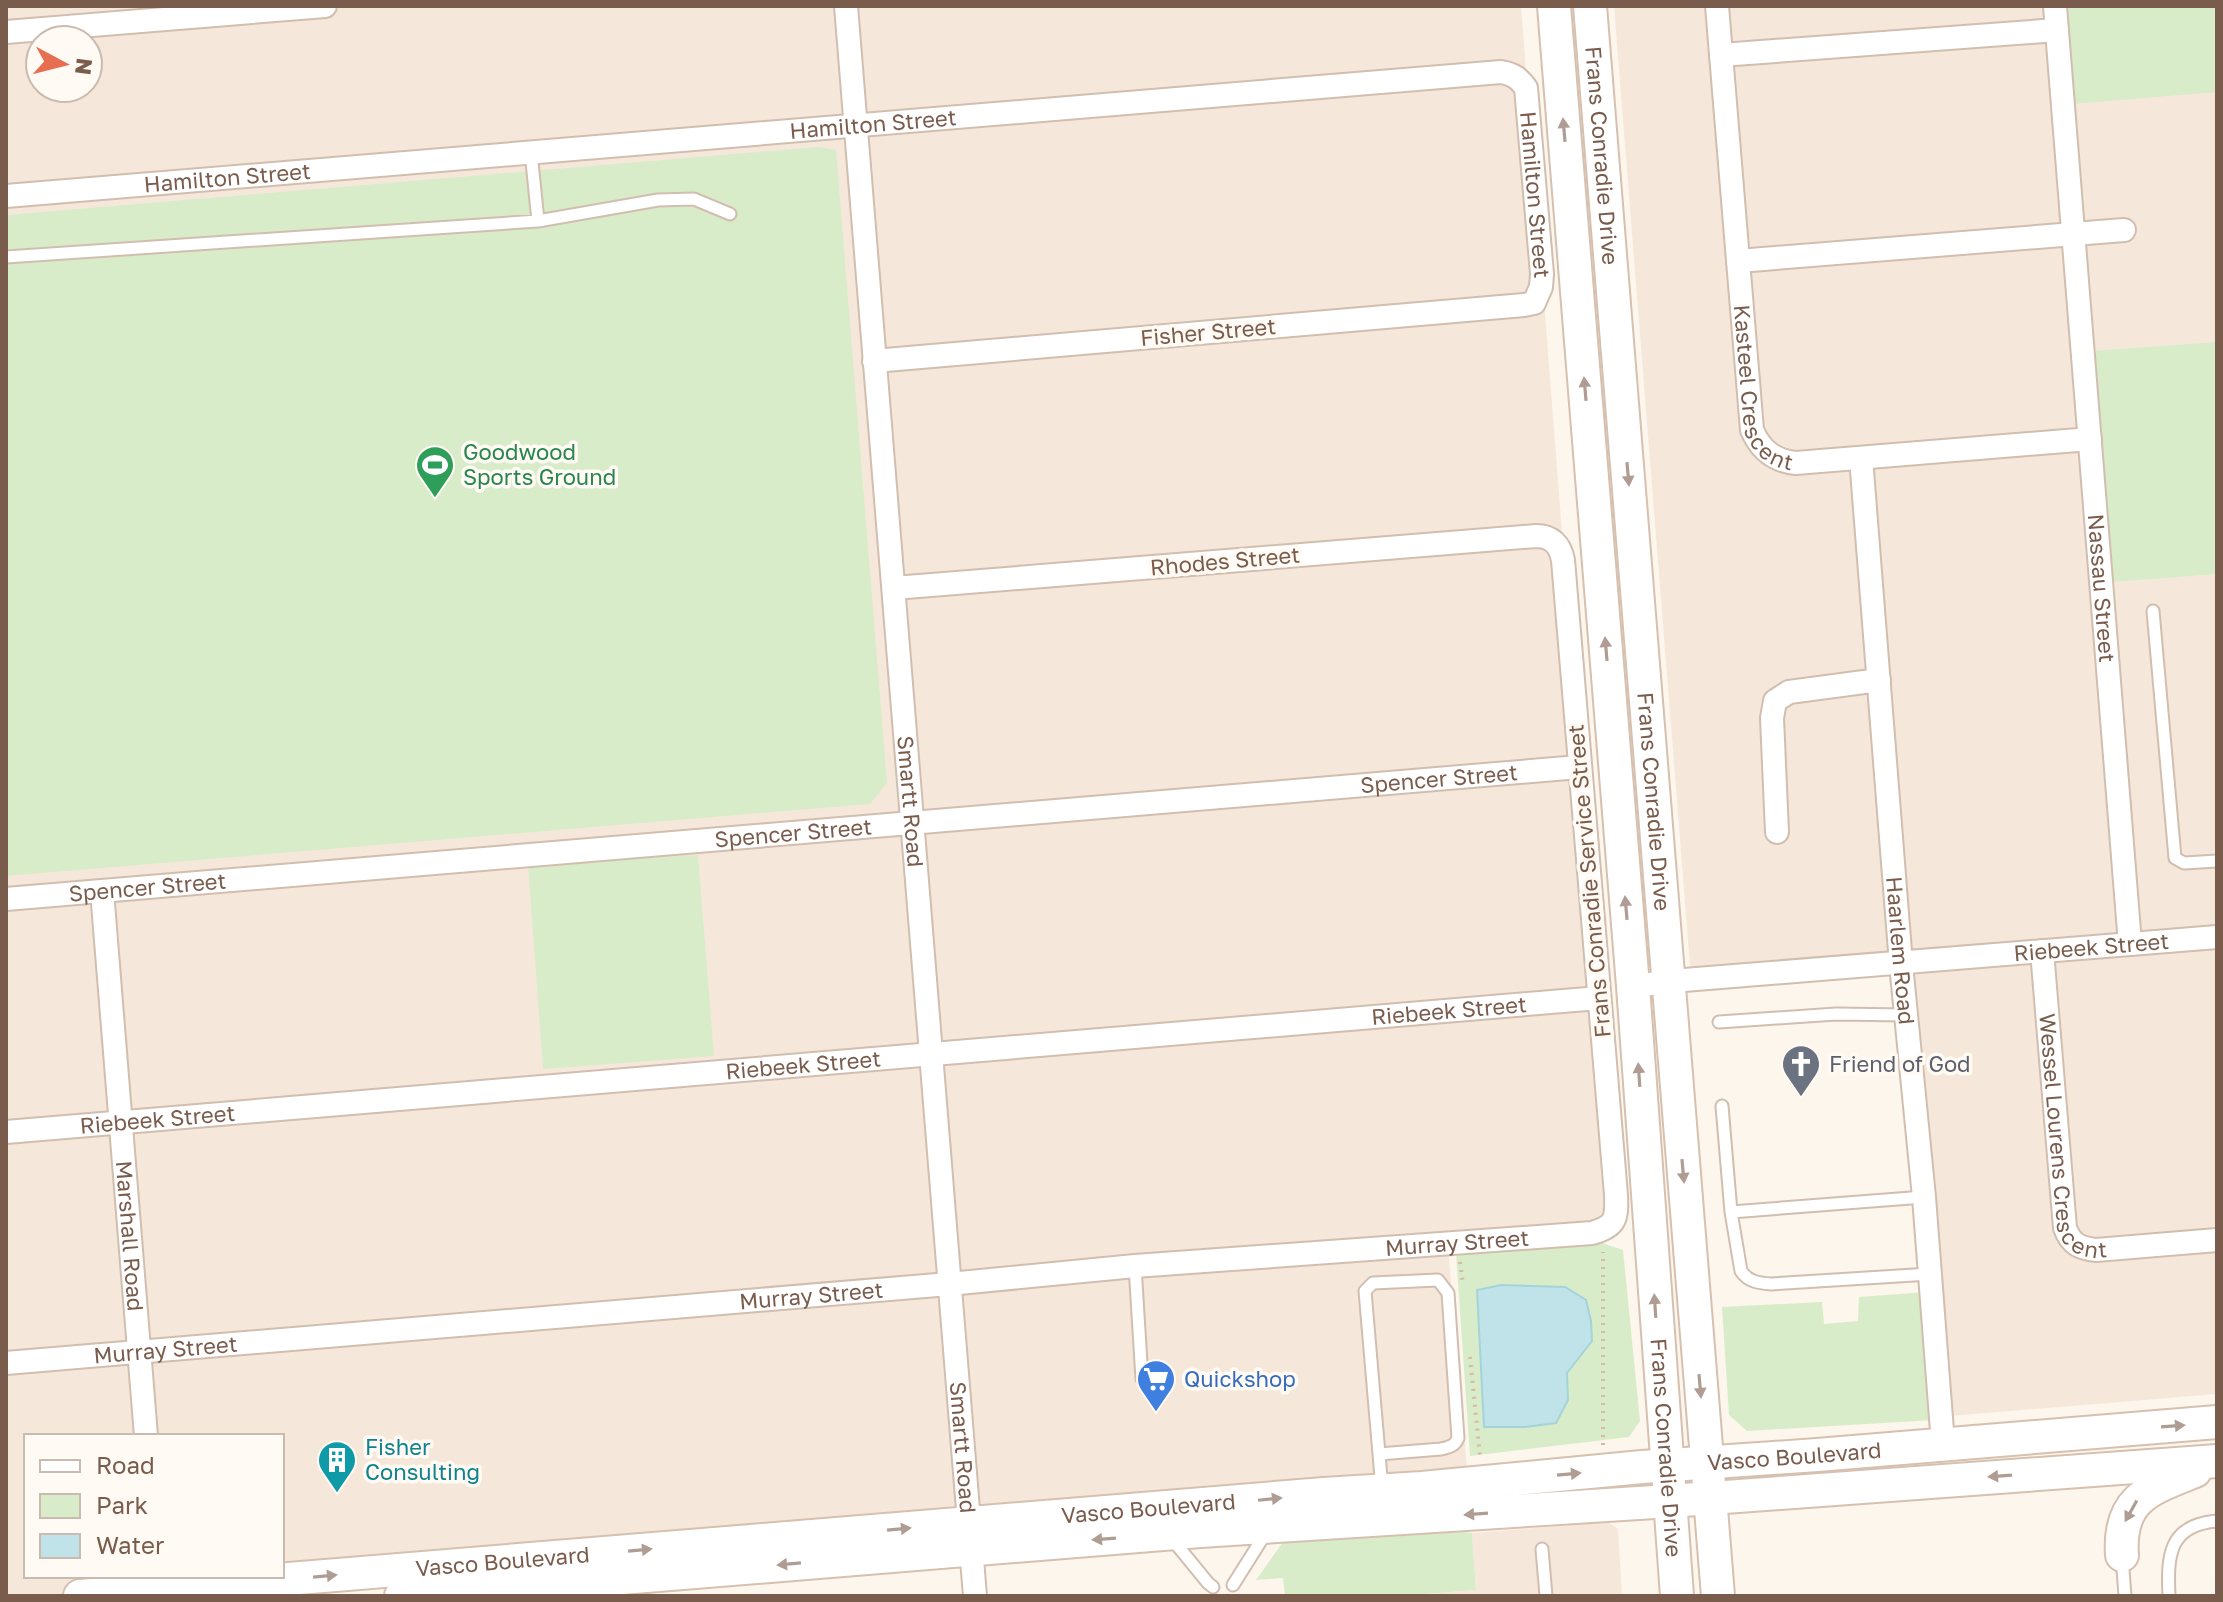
<svg xmlns="http://www.w3.org/2000/svg" width="2223" height="1602" viewBox="0 0 2223 1602" font-family="'Golos Text',sans-serif">
<rect width="100%" height="100%" fill="#fdf6ec"/>
<!-- residential -->
<path fill="#f5e8da" fill-rule="evenodd" d="M6,6H1521L1615,1213V1225L1448,1247L1468,1480L43,1596H6ZM40,40H88V88H40ZM26,1436H282V1576H26Z
M1614,6H2217V1394L1937,1417L1901,962L1691,978Z
M1608,1522L1618,1529L1622,1596H1398L1476,1590L1472,1533Z"/>
<!-- green -->
<path fill="#d8ecc9" d="M2064,6H2217V92L2072,104Z
M819,147L836,150L887,783L870,804L6,876V215Z
M2217,342V574L2111,582L2092,351Z
M698,855L714,1056L543,1069L528,864Z
M1596,1241L1623,1250L1640,1421L1629,1437L1470,1456L1456,1253Z
M1927,1292L1934,1420L1747,1431L1729,1415L1722,1307L1822,1302L1824,1324L1858,1321L1859,1297Z
M1462,1532L1472,1533L1476,1590L1398,1596H1285L1283,1578L1256,1580L1283,1542Z"/>
<!-- water -->
<path fill="#bfe3e8" stroke="#a5d3da" stroke-width="2" d="M1501,1285L1565,1287L1586,1300L1591,1321L1592,1341L1567,1373L1568,1400L1556,1423L1525,1427H1484L1477,1290Z"/>
<g fill="none" stroke-linecap="round" stroke-linejoin="round">
<!-- service casing -->
<g stroke="#d1beb0" stroke-width="15">
<path id="service" d="M531,152L538,221L658,200L694,199L730,214
M6,257L538,221
M2153,611L2175,858L2184,863L2217,861
M1719,1022L1836,1014L1906,1015
M1722,1106L1731,1212
M1924,1197L1731,1212L1741,1271C1748,1282 1759,1283 1771,1284L1930,1274
M1135,1266L1142,1379
M1379,1454L1441,1449C1449,1447 1455,1446 1458,1438L1448,1293L1438,1280L1373,1283L1365,1291L1382,1489
M1172,1539L1208,1583L1213,1587
M1542,1549L1546,1596
M2122,1556L2125,1596
M1233,1585L1267,1531
M2169,1596C2167,1555 2169,1525 2217,1521"/>
</g>
<!-- minor casing -->
<g stroke="#d1beb0" stroke-width="26">
<g id="minor">
<path id="s1" d="M846,6L975,1596"/>
<path id="s2" d="M1717,6L1752,430C1761,451 1775,461 1796,463L2090,439"/>
<path id="s3" d="M2055,6L2130,944"/>
<path d="M6,32L325,6"/>
<path d="M1721,55L2057,30"/>
<path id="s4" d="M6,196L1501,72C1513,74 1519,78 1526,88L1542,274L1541,287L1534,303L1524,305L874,361"/>
<path d="M1738,261L2124,230"/>
<path id="s5" d="M1861,458L1901,964L1924,1197L1943,1444"/>
<path d="M1777,832L1772,718L1775,701L1789,692L1879,680"/>
<path id="s6" d="M102,891L146,1436"/>
<path id="s7" d="M6,899L1579,767"/>
<path id="s8" d="M2042,951L2065,1228C2071,1244 2079,1248 2096,1250L2217,1240"/>
<path id="s9" d="M1633,986L1684,980L2217,937"/>
<path id="s10" d="M6,1132L1599,998"/>
<path id="s11" d="M6,1363L949,1284L1135,1266L1592,1233C1616,1226 1617,1219 1616,1195L1563,560C1560,545 1552,536 1536,536L894,588"/>
</g>
</g>
<!-- secondary casing -->
<g stroke="#d6c0b0" stroke-width="36">
<g id="secondary">
<path id="s12" d="M1554,6L1633,986L1677,1596"/>
<path id="s13" d="M1590,6L1718,1596"/>
<path d="M2122,1555C2118,1498 2150,1489 2195,1471"/>
<path id="s14" d="M80,1596L1324,1494L1422,1488L1642,1467L1817,1455L2217,1422"/>
<path d="M401,1596L1200,1531L1670,1501L2217,1461"/>
</g>
</g>
<!-- path -->
<path stroke="#d9b8a5" stroke-width="4" stroke-dasharray="2 6" stroke-linecap="butt" d="M1460,1262L1463,1285
M1470,1357L1480,1456
M1603,1445V1252"/>
<!-- service -->
<use href="#service" stroke="#fff" stroke-width="11"/>
<!-- minor -->
<use href="#minor" stroke="#fff" stroke-width="22"/>
<!-- secondary -->
<use href="#secondary" stroke="#fff" stroke-width="32"/>
</g>
<!-- one-way arrows -->
<defs><path id="oneway-solid" d="M-6-.8H1V-3.2L6.5 0L1 3.2V.8H-6Z" transform="scale(2)"/></defs>
<g fill="#af9d94">
<use href="#oneway-solid" transform="translate(1564 130) rotate(-95)"/>
<use href="#oneway-solid" transform="translate(1585 389) rotate(-95)"/>
<use href="#oneway-solid" transform="translate(1628 474) rotate(85)"/>
<use href="#oneway-solid" transform="translate(1606 649) rotate(-95)"/>
<use href="#oneway-solid" transform="translate(1626 908) rotate(-95)"/>
<use href="#oneway-solid" transform="translate(1639 1075) rotate(-94)"/>
<use href="#oneway-solid" transform="translate(1683 1171) rotate(85)"/>
<use href="#oneway-solid" transform="translate(1655 1306) rotate(-94)"/>
<use href="#oneway-solid" transform="translate(1700 1386) rotate(85)"/>
<use href="#oneway-solid" transform="translate(2173 1426) rotate(-4)"/>
<use href="#oneway-solid" transform="translate(1569 1474) rotate(-5)"/>
<use href="#oneway-solid" transform="translate(2000 1476) rotate(176)"/>
<use href="#oneway-solid" transform="translate(1270 1499) rotate(-6)"/>
<use href="#oneway-solid" transform="translate(2131 1511) rotate(119)"/>
<use href="#oneway-solid" transform="translate(1476 1514) rotate(176)"/>
<use href="#oneway-solid" transform="translate(899 1529) rotate(-5)"/>
<use href="#oneway-solid" transform="translate(1104 1539) rotate(176)"/>
<use href="#oneway-solid" transform="translate(640 1550) rotate(-5)"/>
<use href="#oneway-solid" transform="translate(789 1564) rotate(175)"/>
<use href="#oneway-solid" transform="translate(325 1576) rotate(-5)"/>
</g>
<!-- icons -->
<defs>
<g id="stadium-pin" transform="scale(2)"><path d="M0 17L-7.5 6A9.5 9.5 0 1 1 7.5 6Z" fill="#2e9e5b" stroke="#fffaf3"/><path d="M0-5a6.5 5 0 1 0 0 10a6.5 5 0 1 0 0-10ZM-3.5-1.8h7v3.6h-7Z" fill="#fff"/></g>
<g id="church-pin" transform="scale(2)"><path d="M0 17L-7.5 6A9.5 9.5 0 1 1 7.5 6Z" fill="#6b7280" stroke="#fffaf3"/><path d="M-1.2-6h2.4v3.5h3.3v2.4h-3.3V6h-2.4V-.1h-3.3v-2.4h3.3Z" fill="#fff"/></g>
<g id="supermarket-pin" transform="scale(2)"><path d="M0 17L-7.5 6A9.5 9.5 0 1 1 7.5 6Z" fill="#3f7fe0" stroke="#fffaf3"/><path d="M-6-5.5h2.5l.6 2H6L4.5 2H-2.5L-4.4-4H-6ZM-1.5 3.2a1.3 1.3 0 1 0 .1 0ZM3 3.2a1.3 1.3 0 1 0 .1 0Z" fill="#fff"/></g>
<g id="building-pin" transform="scale(2)"><path d="M0 17L-7.5 6A9.5 9.5 0 1 1 7.5 6Z" fill="#0f9aa8" stroke="#fffaf3"/><path d="M-4-6H4V6H1V3H-1V6H-4ZM-2.5-4.3h1.7v1.8h-1.7ZM.8-4.3h1.7v1.8H.8ZM-2.5-1h1.7V.8h-1.7ZM.8-1h1.7V.8H.8Z" fill="#fff"/></g>
</defs>
<g fill-rule="evenodd">
<use href="#stadium-pin" x="435" y="465"/>
<use href="#church-pin" x="1801" y="1064"/>
<use href="#supermarket-pin" x="1156" y="1379"/>
<use href="#building-pin" x="337" y="1460"/>
</g>
<g text-anchor="middle" stroke-width="7" stroke-linejoin="round" paint-order="stroke">
<!-- street labels -->
<g font-size="22" fill="#7a5c4d" stroke="#fffaf3">
<text dy="8" stroke="none"><textPath href="#s4" startOffset="870">Hamilton Street</textPath></text>
<text dy="8" stroke="none"><textPath href="#s13" startOffset="150">Frans Conradie Drive</textPath></text>
<text dy="8" stroke="none"><textPath href="#s4" startOffset="222">Hamilton Street</textPath></text>
<text dy="8" stroke="none"><textPath href="#s4" startOffset="1638">Hamilton Street</textPath></text>
<text transform="translate(1208 332) rotate(-5)" y="8">Fisher Street</text>
<text dy="8" stroke="none"><textPath href="#s2" startOffset="390">Kasteel Crescent</textPath></text>
<text transform="translate(1225 561) rotate(-5)" y="8">Rhodes Street</text>
<text dy="8" stroke="none"><textPath href="#s3" startOffset="584">Nassau Street</textPath></text>
<text dy="8" stroke="none"><textPath href="#s7" startOffset="1438">Spencer Street</textPath></text>
<text dy="8" stroke="none"><textPath href="#s1" startOffset="798">Smartt Road</textPath></text>
<text dy="8" stroke="none"><textPath href="#s13" startOffset="798">Frans Conradie Drive</textPath></text>
<text dy="8" stroke="none"><textPath href="#s7" startOffset="790">Spencer Street</textPath></text>
<text transform="translate(1589 881) rotate(-95)" y="8">Frans Conradie Service Street</text>
<text dy="8" stroke="none"><textPath href="#s7" startOffset="142">Spencer Street</textPath></text>
<text dy="8" stroke="none"><textPath href="#s9" startOffset="460">Riebeek Street</textPath></text>
<text dy="8" stroke="none"><textPath href="#s5" startOffset="494">Haarlem Road</textPath></text>
<text dy="8" stroke="none"><textPath href="#s10" startOffset="1448">Riebeek Street</textPath></text>
<text dy="8" stroke="none"><textPath href="#s10" startOffset="800">Riebeek Street</textPath></text>
<text dy="8" stroke="none"><textPath href="#s10" startOffset="152">Riebeek Street</textPath></text>
<text dy="8" stroke="none"><textPath href="#s8" startOffset="196">Wessel Lourens Crescent</textPath></text>
<text dy="8" stroke="none"><textPath href="#s6" startOffset="346">Marshall Road</textPath></text>
<text dy="8" stroke="none"><textPath href="#s11" startOffset="1456">Murray Street</textPath></text>
<text dy="8" stroke="none"><textPath href="#s11" startOffset="808">Murray Street</textPath></text>
<text dy="8" stroke="none"><textPath href="#s11" startOffset="160">Murray Street</textPath></text>
<text dy="8" stroke="none"><textPath href="#s1" startOffset="1446">Smartt Road</textPath></text>
<text dy="8" stroke="none"><textPath href="#s12" startOffset="1446">Frans Conradie Drive</textPath></text>
<text dy="8" stroke="none"><textPath href="#s14" startOffset="1720">Vasco Boulevard</textPath></text>
<text dy="8" stroke="none"><textPath href="#s14" startOffset="1072">Vasco Boulevard</textPath></text>
<text dy="8" stroke="none"><textPath href="#s14" startOffset="424">Vasco Boulevard</textPath></text>
</g>
<!-- leisure labels -->
<g font-size="22" fill="#27864d" stroke="#fffaf3" text-anchor="start">
<text x="463" y="460">Goodwood<tspan x="463" dy="25">Sports Ground</tspan></text>
</g>
<!-- worship labels -->
<g font-size="22" fill="#5b616d" stroke="#fffaf3" text-anchor="start">
<text x="1829" y="1072">Friend of God</text>
</g>
<!-- shop labels -->
<g font-size="22" fill="#366cbe" stroke="#fffaf3" text-anchor="start">
<text x="1184" y="1387">Quickshop</text>
</g>
<!-- culture labels -->
<g font-size="22" fill="#0d838f" stroke="#fffaf3" text-anchor="start">
<text x="365" y="1455">Fisher<tspan x="365" dy="25">Consulting</tspan></text>
</g>
</g>
<!-- border -->
<rect width="2223" height="1602" fill="none" stroke="#7a5c4d" stroke-width="16"/>
<!-- legend -->
<rect x="24" y="1434" width="260" height="144" fill="#fffaf3" stroke="#cabbb1" stroke-width="2"/>
<rect x="40" y="1460" width="40" height="12" fill="#ffffff" stroke="#cabbb1" stroke-width="2"/>
<text x="96" y="1474" font-size="24" fill="#7a5c4d">Road</text>
<rect x="40" y="1494" width="40" height="24" fill="#d8ecc9" stroke="#cabbb1" stroke-width="2"/>
<text x="96" y="1514" font-size="24" fill="#7a5c4d">Park</text>
<rect x="40" y="1534" width="40" height="24" fill="#bfe3e8" stroke="#cabbb1" stroke-width="2"/>
<text x="96" y="1554" font-size="24" fill="#7a5c4d">Water</text>
<!-- north arrow -->
<g transform="translate(64 64) rotate(97)"><circle r="38" fill="#fffaf3" stroke="#cabbb1" stroke-width="2"/>
<path d="M0-6L14 30L0 20L-14 30Z" fill="#e76f51"/>
<text y="-12" font-size="22" font-weight="bold" text-anchor="middle" fill="#7a5c4d">N</text>
</g>
</svg>
